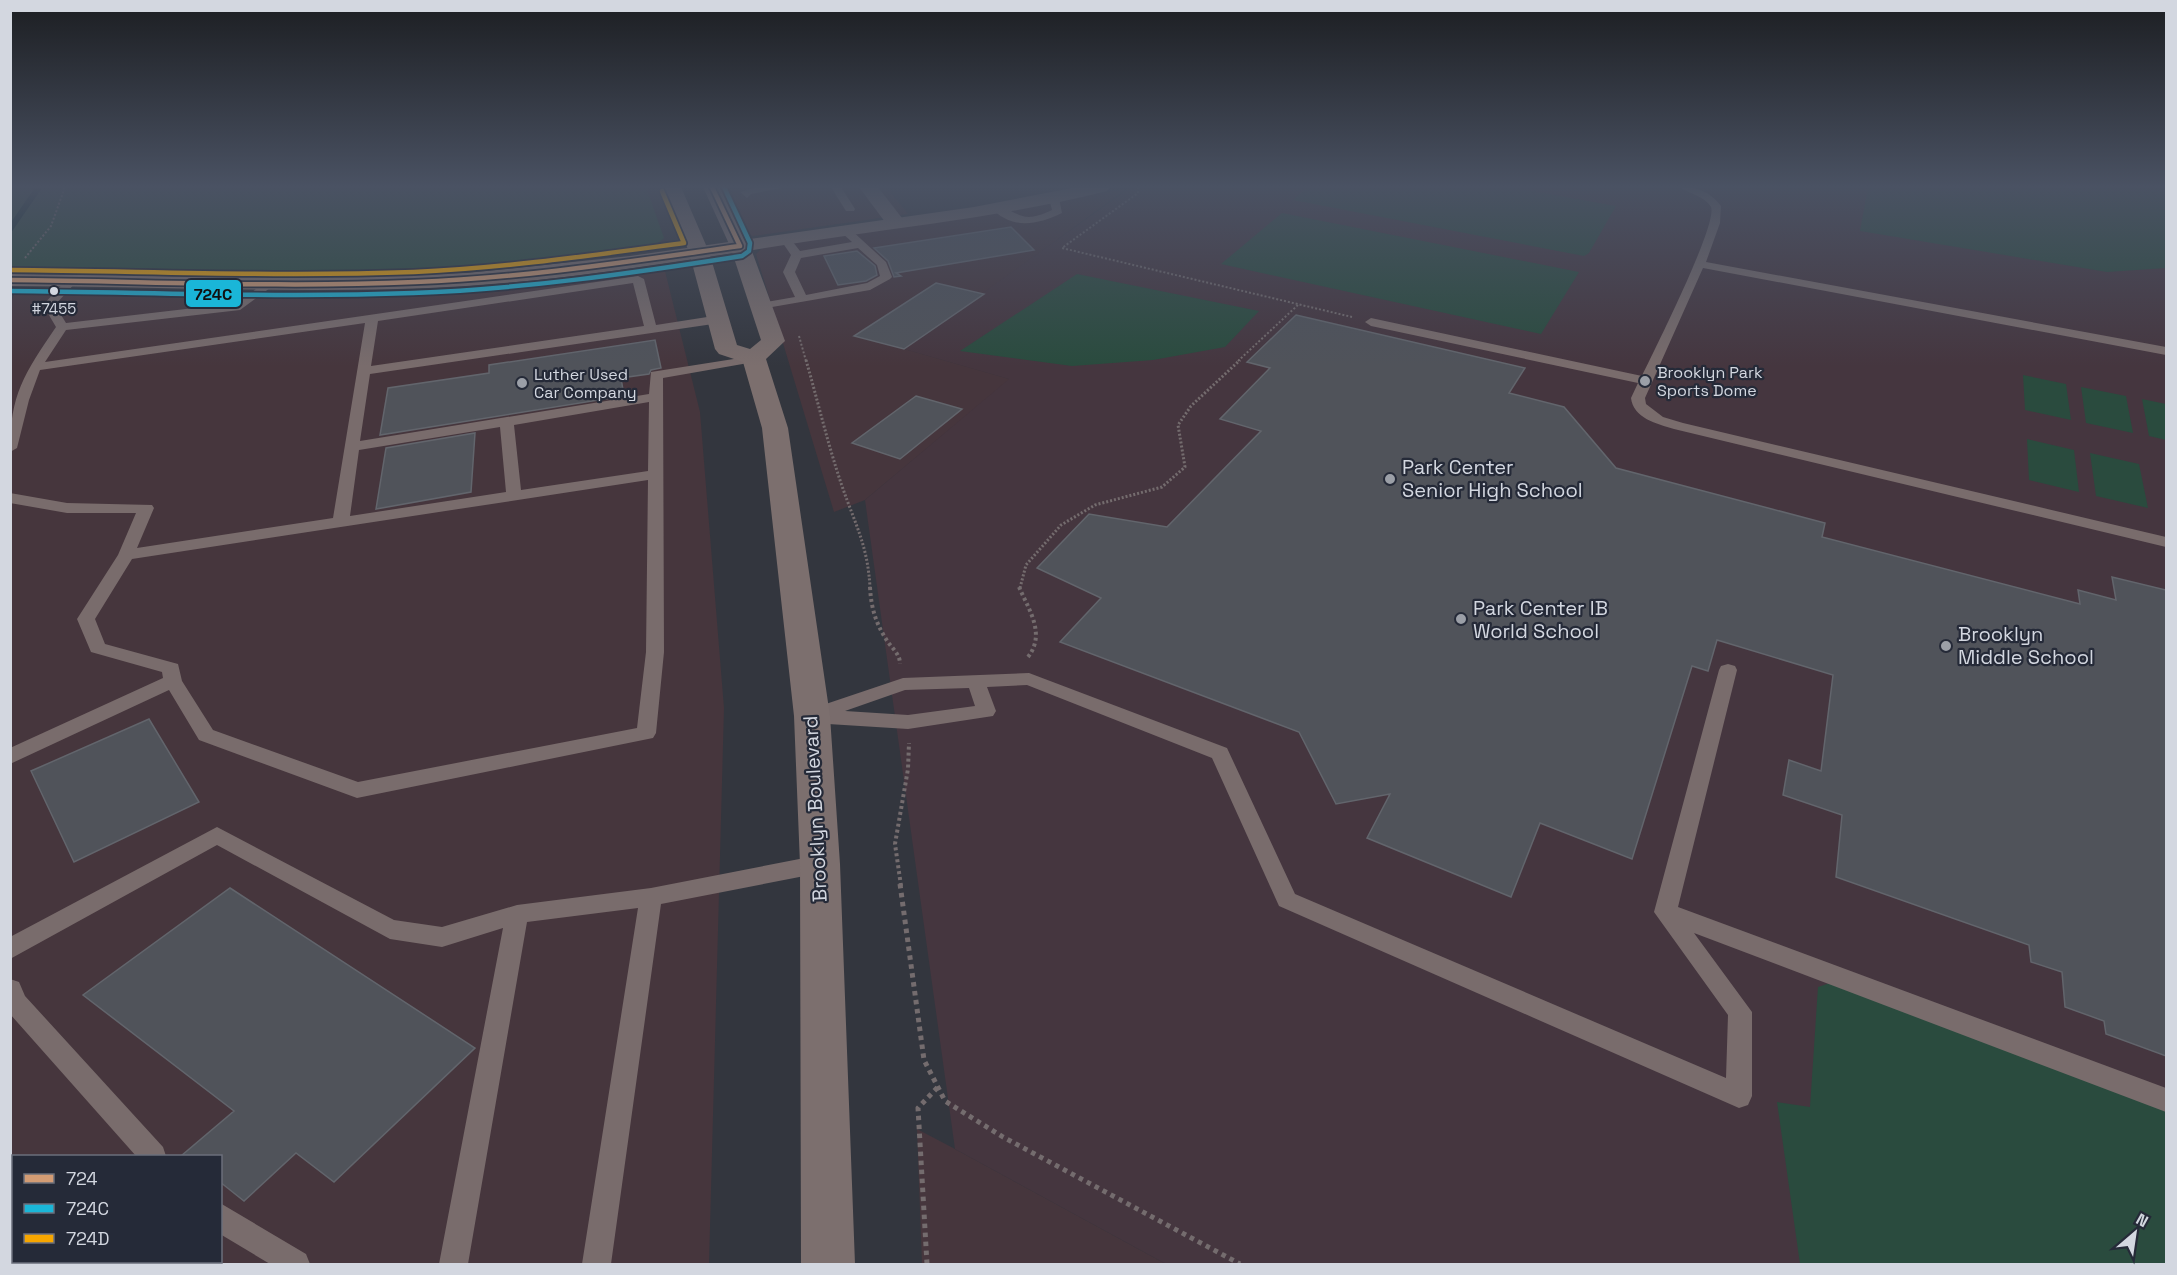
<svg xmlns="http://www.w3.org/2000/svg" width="2177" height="1275" viewBox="0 0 2177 1275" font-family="'Space Grotesk',sans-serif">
<rect width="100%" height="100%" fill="#33363e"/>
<!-- commercial -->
<path fill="#46363d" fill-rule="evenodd" d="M752,187H886L908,214L753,236L746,233L731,190Z
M1126,189L984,294L905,349L1010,379L865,500L834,512L756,254L761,249L771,245Z
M664,267L700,412L724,708L709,1264H14L11,1262L10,303L15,293L221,299L358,296L509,286ZM14,1156H220V1262H14Z
M917,1129L955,1149L1166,1264H922Z"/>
<!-- education -->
<path fill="#45363f" d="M1131,187H2166V1264H1166L955,1149L865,500L1009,379L904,349Z"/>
<!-- green -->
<path fill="#2a4b3e" d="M11,187H646L664,238L651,249L497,265L323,274L11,271Z
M1308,187H1510L1616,206L1589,253L1584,256L1293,200Z
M1868,187H2166V268L2107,272L1860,231Z
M1282,213L1579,272L1541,334L1221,264Z
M1077,274L1259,311L1225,347L1153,360L1072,366L960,351Z
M2023,375L2066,384L2071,420L2025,410Z
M2081,387L2126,396L2133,433L2086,423Z
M2142,399L2166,404V440L2149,436Z
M2027,439L2074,450L2079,492L2029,480Z
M2090,453L2139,464L2148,508L2096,496Z
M1848,977L2166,1094V1264H1800L1777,1102L1810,1107L1818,987Z"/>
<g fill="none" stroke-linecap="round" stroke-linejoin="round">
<!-- stream -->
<path stroke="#09292c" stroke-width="6" d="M10,229L39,187"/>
</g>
<!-- building -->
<path fill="#50535a" stroke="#62656c" stroke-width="1.5" d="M1011,227L1034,250L896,273L901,276L894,277L888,261L874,248Z
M857,251L875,266L877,275L866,281L838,285L824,256Z
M936,283L984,294L904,349L854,336Z
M1296,315L1525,368L1509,393L1564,407L1616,468L1825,523L1822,537L2080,604L2078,590L2116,600L2112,577L2166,590V1056L2106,1034L2104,1021L2065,1007L2062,972L2031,962L2029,945L1836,877L1842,815L1783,795L1789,760L1821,771L1833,675L1717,640L1708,671L1692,666L1632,859L1540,823L1511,897L1367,838L1390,794L1336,804L1299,732L1060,642L1101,598L1037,568L1089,514L1167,527L1261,431L1220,419L1270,368L1247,362Z
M655,340L661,368L651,370L649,374L621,378L624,396L380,435L388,388L489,373V365Z
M916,396L962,409L900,459L852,443Z
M475,433L471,492L376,509L386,448Z
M149,719L199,802L74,862L31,771Z
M230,888L475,1048L334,1182L296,1153L244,1201L220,1182V1156H181L234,1111L83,995Z"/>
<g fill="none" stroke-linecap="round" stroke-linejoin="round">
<!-- path-far3 -->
<path stroke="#746c6e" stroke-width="2" stroke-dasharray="2 2" stroke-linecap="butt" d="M1138,187V193L1062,248L1352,317
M25,258L51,226L65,187
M799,336L806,361
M1238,361L1299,304"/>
<!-- path-far2 -->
<path stroke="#746c6e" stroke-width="3" stroke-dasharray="2 2" stroke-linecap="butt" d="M806,360C818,402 828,445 842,486C855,524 868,546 870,588
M1020,588L1026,565L1061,525L1095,505L1162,487L1185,467L1178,425L1191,406L1240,360"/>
<!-- path-far1 -->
<path stroke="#746c6e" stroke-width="4" stroke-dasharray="3 3" stroke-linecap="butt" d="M870,587C871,606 875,622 886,639C891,648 900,653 900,664
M1019,587C1029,610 1046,634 1028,657
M901,886L895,844L908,769L909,743"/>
<!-- path -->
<path stroke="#746c6e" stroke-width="5" stroke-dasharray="4.5 4.5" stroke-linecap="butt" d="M900,884L924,1060L945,1101L1003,1137L1240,1264
M927,1264L918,1108L938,1087"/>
<!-- service -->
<path fill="#796c6c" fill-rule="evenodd" d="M757,187H787L751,194L747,198L740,192Z
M831,187H841L855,209L854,211H846Z
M1680,187C1697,187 1711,192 1721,206L1720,223L1706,262L2166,347V355L1703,268L1645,398L1646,404L1663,417L1683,423L2166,537V547L1674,429C1657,424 1633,418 1631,398L1638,383L1371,326L1365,322L1371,318L1642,376C1653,353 1718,224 1711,207C1705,196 1689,194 1680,187Z
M1054,195L1059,198L1062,213C1036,225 1013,230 991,208L996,205C1023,214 1022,224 1052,210L1049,198Z
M841,228H849L886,262L892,277L890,279L870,290L755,310V304L795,297L783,272L791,255L780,239L781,237H789L800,251L852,242L841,232ZM858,248L877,265L880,276L867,283L806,295L795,272L801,258Z
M638,276L644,279L656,325L720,315L726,319L720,323L370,374L360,441L649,394L651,372L759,355V361L754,362L663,378L664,652L656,733L653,738L357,798L199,740L169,690L10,764V748L163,678L162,672L91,652L77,619L118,555L136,513H67L10,503V493L67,503L152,505L154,508L137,548L333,518L365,323L40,370L29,400L17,448L10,452C10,394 24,374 56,327L43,305L68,278L78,280L55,305L66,323L237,303L264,283L274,285L240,310L66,330L45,362ZM633,283L644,326L371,366L378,321ZM649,402L648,471L521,490L514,425ZM500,427L506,492L350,516L359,450ZM648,480L646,652L637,728L358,782L213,730L182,681L178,664L105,644L95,619L132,559Z
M1728,664L1735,666L1737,670L1678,907L2166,1088V1112L1694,933L1752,1012V1096L1748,1105L1739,1108L1279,906L1212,758L1027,685L987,687L996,711L993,716L908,729L812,723L805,721L802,716L805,711L903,678L1029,673L1227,748L1295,894L1726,1078L1728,1015L1654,912L1719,670L1721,666ZM969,688L975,706L908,715L845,711L905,690Z
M217,827L394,920L442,927L517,905L651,888L820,855L828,858L831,864L828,870L820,873L661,904L611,1264H582L638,908L527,922L468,1264H439L503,928L442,947L390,939L217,845L10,959V937Z
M10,979L19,982L25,996L163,1147L166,1156H136L10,1014Z
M220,1203L306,1254L310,1264H270L220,1234Z"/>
<!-- minor -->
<path fill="#796c6c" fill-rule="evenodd" d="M859,187H878L905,222L902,226H888Z"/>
<!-- tertiary -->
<path fill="#796c6c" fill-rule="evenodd" d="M1077,187H1110L1107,191C1021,213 933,223 845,236C719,254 593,278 466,286C314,295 162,286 10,286V274L312,277L467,273L630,256L974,207Z"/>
<!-- secondary -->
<path fill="#7c6f6e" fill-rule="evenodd" d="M663,187H681L709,252L737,345L750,349L761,340L730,246L703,187H721L750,246L785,341L766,359L788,428L830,716L840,864L855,1264H801L800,864L794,716L762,428L743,362L719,354L715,349L689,252Z"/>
<!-- bus-1 casing -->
<g stroke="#252a38" stroke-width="8">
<path id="bus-1" d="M10,280C145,281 280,288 415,282C524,278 632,261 740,246L712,187"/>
</g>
<!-- bus-2 casing -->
<g stroke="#252a38" stroke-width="8">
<path id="bus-2" d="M10,291C144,292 279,298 413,293C524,289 633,273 742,256L749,251L750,243L724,187"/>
</g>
<!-- bus-3 casing -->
<g stroke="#252a38" stroke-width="8">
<path id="bus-3" d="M10,270C144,271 279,277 414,272C504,268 594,255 684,243L662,191"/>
</g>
<!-- bus-1 -->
<use href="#bus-1" stroke="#d39c74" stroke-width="4.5"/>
<!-- bus-2 -->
<use href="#bus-2" stroke="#1ab6d8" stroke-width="4.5"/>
<!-- bus-3 -->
<use href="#bus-3" stroke="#f7a600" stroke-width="4.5"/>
</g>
<!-- sky -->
<linearGradient id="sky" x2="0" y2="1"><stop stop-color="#1c1e22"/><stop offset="0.51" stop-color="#4a5263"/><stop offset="1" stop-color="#4a5263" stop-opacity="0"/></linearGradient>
<rect width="2177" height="366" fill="url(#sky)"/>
<!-- markers -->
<circle fill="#d3d7e0" stroke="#252a38" stroke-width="2" cx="54" cy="291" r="5"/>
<g fill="#9b9fa7" stroke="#252a38" stroke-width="2">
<circle cx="1645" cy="381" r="6"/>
<circle cx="522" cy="383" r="6"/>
<circle cx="1390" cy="479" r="6"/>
<circle cx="1461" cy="619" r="6"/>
<circle cx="1946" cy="646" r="6"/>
</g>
<g text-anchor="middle" stroke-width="4.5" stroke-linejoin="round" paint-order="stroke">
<!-- far-bus labels -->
<g font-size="15" fill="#d3d7e0" stroke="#252a38">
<text x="54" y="314">#7455</text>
</g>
<!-- far-poi labels -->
<g font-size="16" fill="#d3d7e0" stroke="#252a38" text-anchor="start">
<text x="1657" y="378">Brooklyn Park<tspan x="1657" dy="18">Sports Dome</tspan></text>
<text x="534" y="380">Luther Used<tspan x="534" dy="18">Car Company</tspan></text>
</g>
<!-- poi labels -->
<g font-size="20" fill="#d3d7e0" stroke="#252a38" text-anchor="start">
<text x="1402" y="474">Park Center<tspan x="1402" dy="23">Senior High School</tspan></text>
<text x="1473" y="615">Park Center IB<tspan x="1473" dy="23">World School</tspan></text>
<text x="1958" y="641">Brooklyn<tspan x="1958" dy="23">Middle School</tspan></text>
</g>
<!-- street labels -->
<g font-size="20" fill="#d3d7e0" stroke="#252a38">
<text transform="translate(815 809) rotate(-93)" y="7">Brooklyn Boulevard</text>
</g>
</g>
<rect stroke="#252a38" stroke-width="2" x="185" y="279" width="57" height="29" rx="6" fill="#1ab6d8"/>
<g font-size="16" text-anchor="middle" font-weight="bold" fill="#111">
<text x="213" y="300">724C</text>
</g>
<!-- border -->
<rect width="2177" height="1275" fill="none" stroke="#d3d7e0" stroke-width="24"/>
<!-- legend -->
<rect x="12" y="1155" width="210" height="108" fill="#252a38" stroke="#6b6f7b" stroke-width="1.5"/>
<rect x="24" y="1174" width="30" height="9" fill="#d39c74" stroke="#6b6f7b" stroke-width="1.5"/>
<text x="66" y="1185" font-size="18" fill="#d3d7e0">724</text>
<rect x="24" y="1204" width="30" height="9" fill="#1ab6d8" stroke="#6b6f7b" stroke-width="1.5"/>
<text x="66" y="1215" font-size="18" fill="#d3d7e0">724C</text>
<rect x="24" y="1234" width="30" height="9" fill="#f7a600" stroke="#6b6f7b" stroke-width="1.5"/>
<text x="66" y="1245" font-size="18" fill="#d3d7e0">724D</text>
<!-- north arrow -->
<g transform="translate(2135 1233) rotate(29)" stroke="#252a38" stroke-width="4.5" paint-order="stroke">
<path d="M0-4.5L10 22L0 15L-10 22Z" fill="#d3d7e0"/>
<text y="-9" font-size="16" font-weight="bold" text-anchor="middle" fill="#d3d7e0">N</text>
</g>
</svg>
